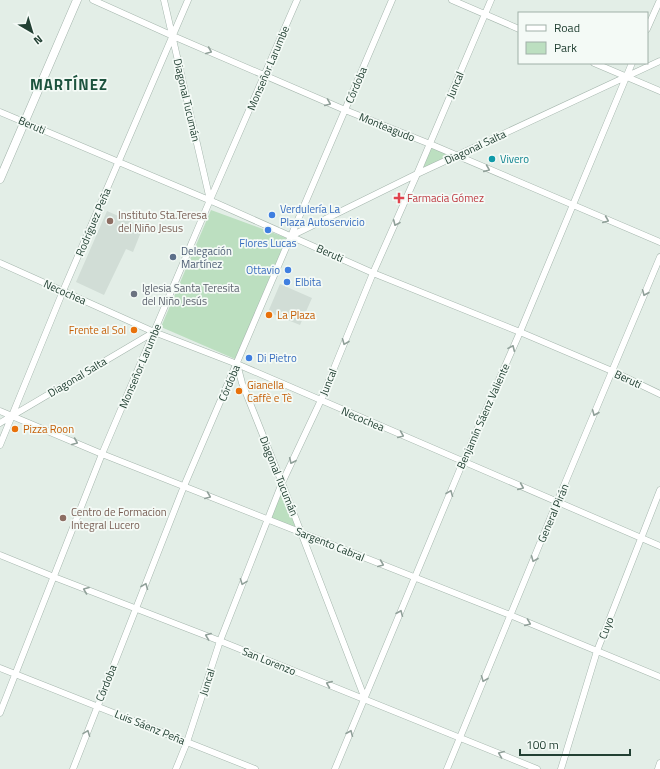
<svg xmlns="http://www.w3.org/2000/svg" width="660" height="769" viewBox="0 0 660 769" font-family="'Titillium Web',sans-serif">
<rect width="100%" height="100%" fill="#e3eee7"/>
<!-- built -->
<path fill="#d1ddd6" d="M107,211L143,227L133,252L126,249L104,295L76,282Z
M280,284L312,298L300,325L268,312Z"/>
<!-- green -->
<path fill="#bcdfc0" d="M430,144L457,156L417,174Z
M211,210L287,238L235,359L161,327Z
M282,483L301,532L267,520Z"/>
<g fill="none" stroke-linecap="round" stroke-linejoin="round">
<!-- minor casing -->
<g stroke="#a5b6ad" stroke-width="7">
<path id="minor" d="M93,0L173,36L345,110L430,144L660,242
M164,0L210,200
M452,0L519,29
M647,29L660,0
M594,63L660,91
M0,112L216,203L373,273L520,332L612,371L660,394
M291,236L417,174L660,61
M0,263L154,332L237,364L660,546
M237,364L242,383L282,483L365,699
M0,411L102,454L510,615L660,677
M0,423L154,332
M0,445L63,291L188,0
M0,555L54,577L220,641L537,769
M0,668L255,769
M0,713L102,454L210,200L297,0
M73,769L184,486L392,0
M176,769L187,742L220,641L282,483L321,400L373,273L417,174L491,0
M335,769L463,462L520,332L632,63
M447,769L557,502L660,257
M561,769L597,651L660,490
M658,769L660,763"/>
</g>
<!-- tertiary casing -->
<g stroke="#a5b6ad" stroke-width="9">
<path id="tertiary" d="M0,179L77,0"/>
</g>
<!-- minor -->
<use href="#minor" stroke="#fff" stroke-width="6"/>
<!-- tertiary -->
<use href="#tertiary" stroke="#fff" stroke-width="8"/>
</g>
<!-- one-way arrows -->
<defs><path id="oneway-chevron" d="M-2-3.5L2.5 0L-2 3.5" fill="none" stroke-width="1.6" stroke-linecap="round" stroke-linejoin="round"/></defs>
<g stroke="#90a099">
<use href="#oneway-chevron" transform="translate(209 51) rotate(23)"/>
<use href="#oneway-chevron" transform="translate(328 103) rotate(23)"/>
<use href="#oneway-chevron" transform="translate(487 169) rotate(23)"/>
<use href="#oneway-chevron" transform="translate(606 220) rotate(23)"/>
<use href="#oneway-chevron" transform="translate(396 223) rotate(114)"/>
<use href="#oneway-chevron" transform="translate(645 293) rotate(113)"/>
<use href="#oneway-chevron" transform="translate(345 342) rotate(112)"/>
<use href="#oneway-chevron" transform="translate(512 348) rotate(-66)"/>
<use href="#oneway-chevron" transform="translate(595 413) rotate(113)"/>
<use href="#oneway-chevron" transform="translate(401 435) rotate(23)"/>
<use href="#oneway-chevron" transform="translate(75 442) rotate(23)"/>
<use href="#oneway-chevron" transform="translate(292 461) rotate(115)"/>
<use href="#oneway-chevron" transform="translate(521 487) rotate(23)"/>
<use href="#oneway-chevron" transform="translate(450 493) rotate(-68)"/>
<use href="#oneway-chevron" transform="translate(208 496) rotate(22)"/>
<use href="#oneway-chevron" transform="translate(534 559) rotate(112)"/>
<use href="#oneway-chevron" transform="translate(381 564) rotate(22)"/>
<use href="#oneway-chevron" transform="translate(243 582) rotate(111)"/>
<use href="#oneway-chevron" transform="translate(145 586) rotate(-68)"/>
<use href="#oneway-chevron" transform="translate(86 590) rotate(-159)"/>
<use href="#oneway-chevron" transform="translate(400 613) rotate(-67)"/>
<use href="#oneway-chevron" transform="translate(528 623) rotate(22)"/>
<use href="#oneway-chevron" transform="translate(208 636) rotate(-159)"/>
<use href="#oneway-chevron" transform="translate(484 679) rotate(112)"/>
<use href="#oneway-chevron" transform="translate(329 684) rotate(-158)"/>
<use href="#oneway-chevron" transform="translate(87 733) rotate(-69)"/>
<use href="#oneway-chevron" transform="translate(350 733) rotate(-67)"/>
<use href="#oneway-chevron" transform="translate(501 754) rotate(-158)"/>
</g>
<!-- markers -->
<circle fill="#0f9aa8" stroke="#f4faf6" stroke-width="1.5" cx="492" cy="159" r="4"/>
<path fill="#e0444e" stroke="#f4faf6" stroke-width="1.5" d="M397 192h4v4h4v4h-4v4h-4v-4h-4v-4h4z"/>
<g fill="#3f7fe0" stroke="#f4faf6" stroke-width="1.5">
<circle cx="272" cy="215" r="4"/>
<circle cx="268" cy="230" r="4"/>
<circle cx="288" cy="270" r="4"/>
<circle cx="287" cy="282" r="4"/>
<circle cx="249" cy="358" r="4"/>
</g>
<g fill="#8d6e63" stroke="#f4faf6" stroke-width="1.5">
<circle cx="110" cy="221" r="4"/>
<circle cx="63" cy="518" r="4"/>
</g>
<circle fill="#5c6f8a" stroke="#f4faf6" stroke-width="1.5" cx="173" cy="257" r="4"/>
<circle fill="#6b7280" stroke="#f4faf6" stroke-width="1.5" cx="134" cy="294" r="4"/>
<g fill="#e8710a" stroke="#f4faf6" stroke-width="1.5">
<circle cx="269" cy="315" r="4"/>
<circle cx="134" cy="330" r="4"/>
<circle cx="239" cy="391" r="4"/>
<circle cx="15" cy="429" r="4"/>
</g>
<g text-anchor="middle" stroke-width="3.5" stroke-linejoin="round" paint-order="stroke">
<!-- street labels -->
<g font-size="11" fill="#224033" stroke="#f4faf6">
<text transform="translate(268 68) rotate(-67)" y="4">Monseñor Larumbe</text>
<text transform="translate(356 85) rotate(-67)" y="4">Córdoba</text>
<text transform="translate(455 85) rotate(-67)" y="4">Juncal</text>
<text transform="translate(187 100) rotate(77)" y="4">Diagonal Tucumán</text>
<text transform="translate(32 125) rotate(23)" y="4">Beruti</text>
<text transform="translate(387 127) rotate(22)" y="4">Monteagudo</text>
<text transform="translate(475 147) rotate(-25)" y="4">Diagonal Salta</text>
<text transform="translate(93 222) rotate(-67)" y="4">Rodríguez Peña</text>
<text transform="translate(330 253) rotate(24)" y="4">Beruti</text>
<text transform="translate(65 292) rotate(24)" y="4">Necochea</text>
<text transform="translate(140 366) rotate(-67)" y="4">Monseñor Larumbe</text>
<text transform="translate(77 377) rotate(-31)" y="4">Diagonal Salta</text>
<text transform="translate(628 379) rotate(25)" y="4">Beruti</text>
<text transform="translate(328 382) rotate(-68)" y="4">Juncal</text>
<text transform="translate(229 383) rotate(-67)" y="4">Córdoba</text>
<text transform="translate(483 416) rotate(-66)" y="4">Benjamín Sáenz Valiente</text>
<text transform="translate(363 419) rotate(23)" y="4">Necochea</text>
<text transform="translate(279 476) rotate(68)" y="4">Diagonal Tucumán</text>
<text transform="translate(553 513) rotate(-67)" y="4">General Pirán</text>
<text transform="translate(330 544) rotate(22)" y="4">Sargento Cabral</text>
<text transform="translate(606 628) rotate(-69)" y="4">Cuyo</text>
<text transform="translate(269 661) rotate(22)" y="4">San Lorenzo</text>
<text transform="translate(207 682) rotate(-72)" y="4">Juncal</text>
<text transform="translate(106 683) rotate(-68)" y="4">Córdoba</text>
<text transform="translate(150 727) rotate(22)" y="4">Luis Sáenz Peña</text>
</g>
<!-- culture labels -->
<g font-size="11" fill="#0d838f" stroke="#f4faf6" text-anchor="start">
<text x="500" y="163">Vivero</text>
</g>
<!-- health labels -->
<g font-size="11" fill="#be3a42" stroke="#f4faf6" text-anchor="start">
<text x="407" y="202">Farmacia Gómez</text>
</g>
<!-- shop labels -->
<g font-size="11" fill="#366cbe" stroke="#f4faf6" text-anchor="start">
<text x="280" y="213">Verdulería La<tspan x="280" dy="13">Plaza Autoservicio</tspan></text>
<text x="268" y="247" text-anchor="middle">Flores Lucas</text>
<text x="280" y="274" text-anchor="end">Ottavio</text>
<text x="295" y="286">Elbita</text>
<text x="257" y="362">Di Pietro</text>
</g>
<!-- education labels -->
<g font-size="11" fill="#785e54" stroke="#f4faf6" text-anchor="start">
<text x="118" y="219">Instituto Sta.Teresa<tspan x="118" dy="13">del Niño Jesus</tspan></text>
<text x="71" y="516">Centro de Formacion<tspan x="71" dy="13">Integral Lucero</tspan></text>
</g>
<!-- service labels -->
<g font-size="11" fill="#4e5e75" stroke="#f4faf6" text-anchor="start">
<text x="181" y="255">Delegación<tspan x="181" dy="13">Martínez</tspan></text>
</g>
<!-- worship labels -->
<g font-size="11" fill="#5b616d" stroke="#f4faf6" text-anchor="start">
<text x="142" y="292">Iglesia Santa Teresita<tspan x="142" dy="13">del Niño Jesús</tspan></text>
</g>
<!-- food labels -->
<g font-size="11" fill="#c56008" stroke="#f4faf6" text-anchor="start">
<text x="277" y="319">La Plaza</text>
<text x="126" y="334" text-anchor="end">Frente al Sol</text>
<text x="247" y="389">Gianella<tspan x="247" dy="13">Caffè e Tè</tspan></text>
<text x="23" y="433">Pizza Roon</text>
</g>
<!-- district labels -->
<g font-size="15" font-weight="bold" letter-spacing="1" fill="#1d533e" stroke="#f4faf6">
<text x="69" y="90">MARTÍNEZ</text>
</g>
</g>
<!-- legend -->
<rect x="518" y="12" width="130" height="52" fill="#f4faf6" stroke="#a0b0a8"/>
<rect x="526" y="25" width="20" height="6" fill="#ffffff" stroke="#a0b0a8"/>
<text x="554" y="32" font-size="12" fill="#224033">Road</text>
<rect x="526" y="42" width="20" height="12" fill="#bcdfc0" stroke="#a0b0a8"/>
<text x="554" y="52" font-size="12" fill="#224033">Park</text>
<!-- north arrow -->
<g transform="translate(32 32) rotate(142)" stroke="#f4faf6" stroke-width="3" paint-order="stroke">
<path d="M0-3L7 15L0 10L-7 15Z" fill="#224033"/>
<text y="-6" font-size="11" font-weight="bold" text-anchor="middle" fill="#224033">N</text>
</g>
<!-- scale -->
<path d="M520 749v6h110v-6" fill="none" stroke="#224033" stroke-width="2"/>
<text x="526" y="749" font-size="12" fill="#224033" stroke="#f4faf6" stroke-width="3" paint-order="stroke">100 m</text>
</svg>
